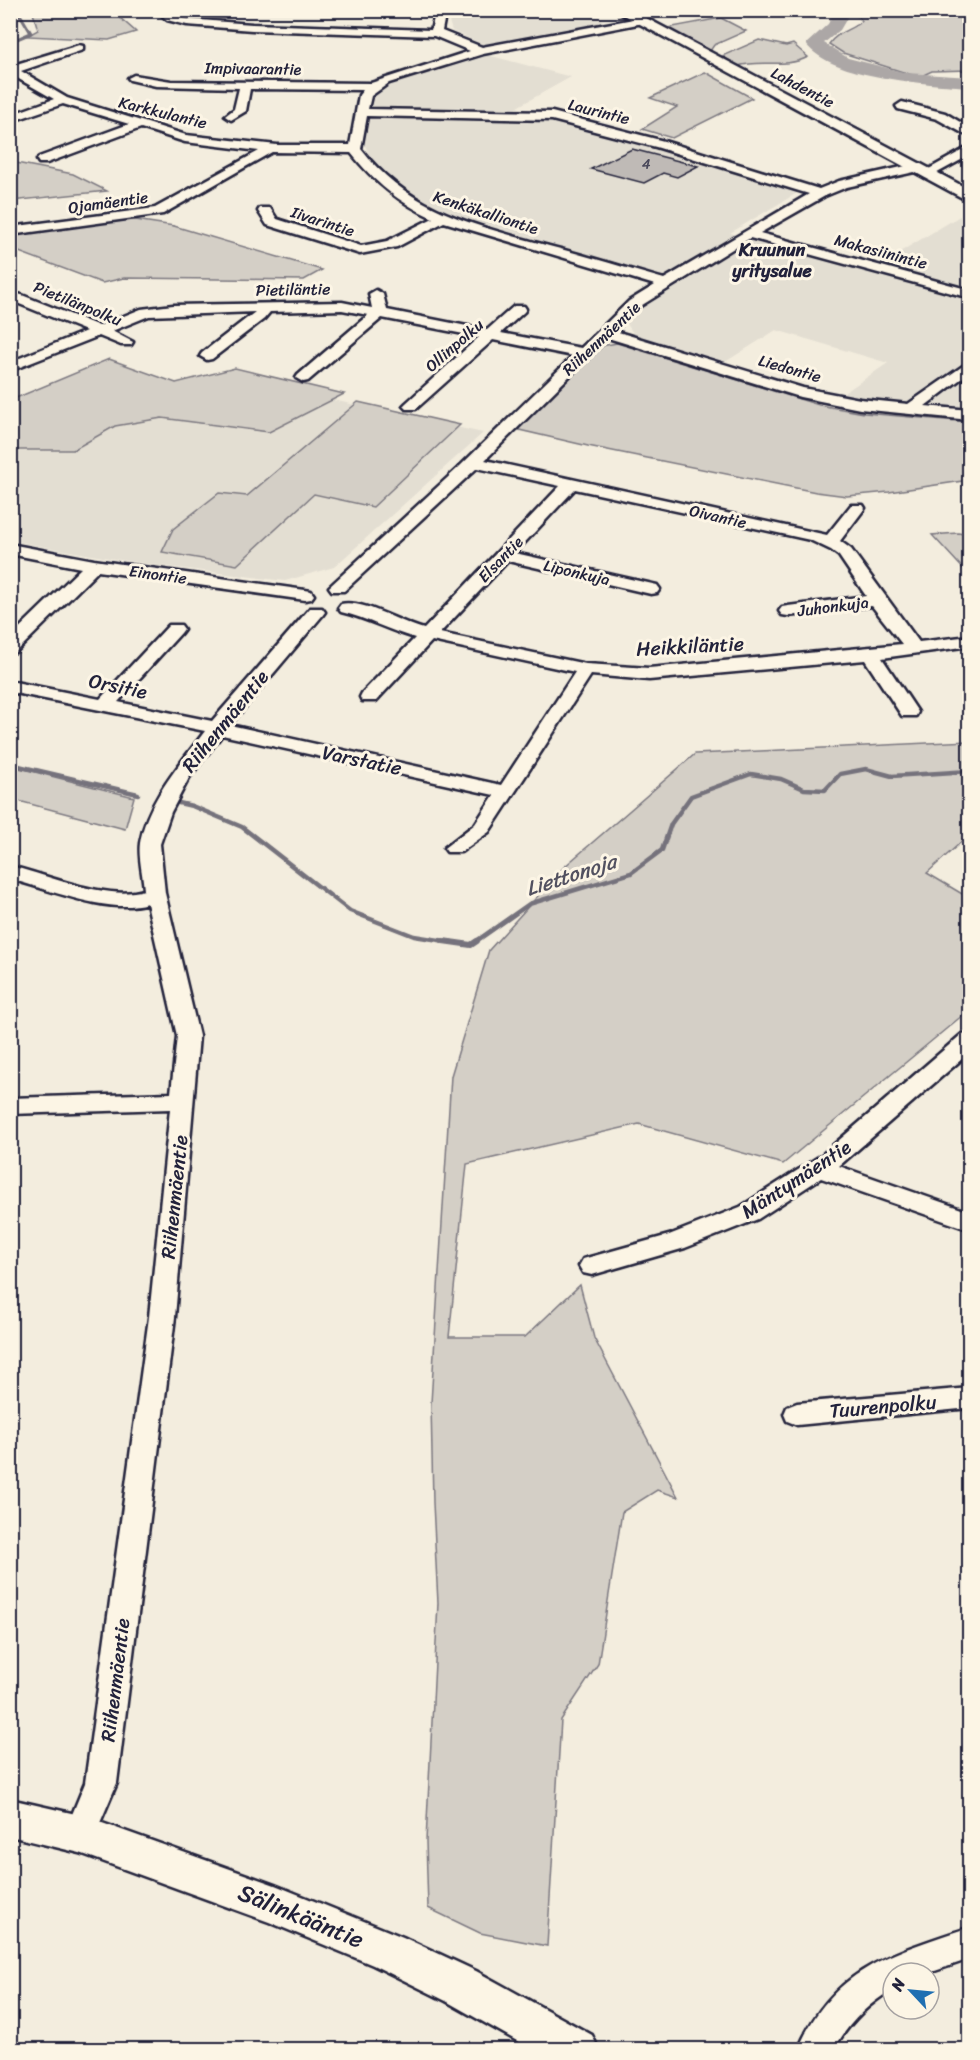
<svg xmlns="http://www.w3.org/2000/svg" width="980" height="2060" viewBox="0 0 980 2060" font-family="Sriracha,sans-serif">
<rect width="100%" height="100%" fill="#f3edde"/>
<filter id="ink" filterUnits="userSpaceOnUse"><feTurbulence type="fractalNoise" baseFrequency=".0167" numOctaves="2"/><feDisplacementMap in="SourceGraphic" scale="12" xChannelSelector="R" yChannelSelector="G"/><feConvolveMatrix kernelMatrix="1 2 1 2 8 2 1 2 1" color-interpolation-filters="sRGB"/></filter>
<g filter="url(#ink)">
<!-- built -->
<path fill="#e3ded2" d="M446,11H585L606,22L484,45L452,31Z
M484,54L571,77L517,107L802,190L730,233L868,271L965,213L970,215L969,411L838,397L888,363L776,330L725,362L635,336L627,324L640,309L682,282L457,218L418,200L392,182L372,162L363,140L373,99L384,87Z
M333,400L483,433L334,567L285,581L143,564L11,541L10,451L73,450L115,426L162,418L269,432Z"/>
<!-- green -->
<path fill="#d4cfc6" stroke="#7b7880" stroke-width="1.5" d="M102,10L117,12L118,16L136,32L109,40L27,36L38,30L33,13L21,11Z
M856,14L969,16V70L932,71L919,77L843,53L829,44C837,32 851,30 862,21Z
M721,18L746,31L714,45L710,51L667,28Z
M759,40L786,46L793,44L808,57C785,69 762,59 738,66L722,56Z
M705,72L752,98L672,138L642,129L677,107L650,98Z
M11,162L73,174L107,191L11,201Z
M129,219L174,226L322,270L304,280L124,278L102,283L11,249V235Z
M617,343L819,405L864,413L969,422V480L889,492L847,496L816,492L588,446L515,429L601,346Z
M109,359L176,383L235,368L344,394L269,432L162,418L115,426L73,450H11V400Z
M358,402L460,425L373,507L314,494L237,565L162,552L173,529L219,493L247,496Z
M958,533L969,535V575L932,535Z
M969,741V835L927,873L969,898V1010L783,1164L639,1124L467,1164L449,1337H525L580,1285L594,1338L678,1497L657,1490L622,1512L598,1664L561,1720L547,1946L480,1933L428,1908L426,1841L438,1603L433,1503L431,1403L451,1076L489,950L564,867L695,754Z
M11,766L134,797L125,829L11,799Z"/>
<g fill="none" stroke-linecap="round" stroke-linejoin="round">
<!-- stream-far2 -->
<path stroke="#75727b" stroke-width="3" d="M10,13L21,16L31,33L10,42"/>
<!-- stream-far1 -->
<path stroke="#75727b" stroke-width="4.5" d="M10,764L138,794
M179,803L192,806L242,827L350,911L414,936L452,942
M475,942L529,904L631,873L662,850L671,824L691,796L751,774L781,779L804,789L825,790L840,774L866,769L892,776L970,771"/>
<!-- stream -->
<path stroke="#75727b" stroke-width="6" d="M443,941L471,945L477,941"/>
<!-- river -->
<path fill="#aca7a6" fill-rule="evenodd" d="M822,10L844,12L847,18L840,30L824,43L848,58L907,73L970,77V87C928,84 832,79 806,44L828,24L831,18Z"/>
</g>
<!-- building -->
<path fill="#bfbab6" stroke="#22223b" stroke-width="1.5" d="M632,149L698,166L677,177L663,173L644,183L591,169Z"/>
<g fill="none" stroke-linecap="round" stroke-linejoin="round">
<!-- minor casing -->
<g stroke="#22223b" stroke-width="5">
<path id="minor" d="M156,10H168L175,16L187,19L252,24L431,30L436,10H446L442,31L482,47L639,18L643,19V23L483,54L389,83L371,96L368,109L552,112L664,141L819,189L839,181L915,164L919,165L921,168L919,171L847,187L825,196L760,233L970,290V298L750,238L639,307L615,331L803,388L860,399L908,404L970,361V372L925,406L970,410V420L860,409L800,397L608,338L485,460L827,535L851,505H863L865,508L840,541L851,549L919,642L970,636V646L882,658L918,712L916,716H902L865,660L649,680L591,675L489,832L461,852H447L444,848L475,824L494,795L222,735L189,778L171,812L160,844L165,893L199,1036L175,1317L117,1783L91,1844L80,1849L69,1844L64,1834L85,1783L149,1317L170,1109L10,1114V1098L171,1093L177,1036L147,903C109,915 48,889 10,879V866C48,875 107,901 144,890C143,875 138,857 140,843C147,801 180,764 205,731L10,692V681L100,699L169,625H181L184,629L181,633L118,702L212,721L310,608H322L325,612L322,616L230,725L501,785L575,672L432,641L376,701H362L360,697L362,693L415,638C389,631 367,618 341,612L338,608L341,604C363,599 400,623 424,629L560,486L477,468L344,591H332L329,587L458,468L573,356L493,340L416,409H406L403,406L406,403L479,337L382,318L308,381L303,382L296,378L298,375L368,315L342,310L270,312L264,319L212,359L207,360L200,356L202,353L255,312L149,316L112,331L133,342L131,345H121L99,336L10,371V362L86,331L12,301L10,297L17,294L22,295L99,326L141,309L173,305L342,302L372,308L369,294L376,290L383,294L387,310L487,330L514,306H524L526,309L524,312L501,333L581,348L629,301L655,285L444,222L397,247L360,254L267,225L258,211L260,208H270L277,219L361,246L387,241L433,218C399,203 374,182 351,153L272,152L163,214L10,235V227L155,208L259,151L185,142L141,128L47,163H39L37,160L39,157L129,124L63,104L10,122V115L54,99L10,74V66L79,45L83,46V50L21,71L67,98L186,135L277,145H350L359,95L363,90L250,89L246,111L231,120L225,116L234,109L239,88L156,86L130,80L128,78L134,75L171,81L371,83L470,51L434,36L252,30L187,25L167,20ZM367,116L552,120L656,147L809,194L664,279C626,268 588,256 549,246C476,225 410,212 361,149ZM575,489L810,540L831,550L839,556L866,596L788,606L782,607L779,611L782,615L788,616L872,606L902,644L649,668L586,664L440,633L508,561L651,594L657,593L660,589L657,585L515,553Z
M902,102L945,113L970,128V137L937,119L898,109L896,106Z
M970,146V155L930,177L926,178L920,174Z
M10,544L94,560L305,590L311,591L314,595L311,599L305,600L98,571L16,652L10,653V637L81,568L10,554Z
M970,1032V1052L839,1166L970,1212V1230L821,1178L758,1219L685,1248L592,1275L583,1273L579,1266L583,1259L669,1235L740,1207L823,1154L962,1034Z
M970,1388V1408L797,1425L787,1421L784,1414L787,1407L797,1403Z
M970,1927V1959L929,1973H893V1989C868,2004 847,2024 834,2050H798C832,1968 893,1953 970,1927Z"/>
</g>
<!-- major casing -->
<g stroke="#22223b" stroke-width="5">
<path id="major" d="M614,10H631L970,190V202Z
M10,1799L80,1815L275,1885L403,1937L476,1971L592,2035L599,2050H533L446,2001L373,1965L269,1922L80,1853L10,1836Z"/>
</g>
<!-- minor -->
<use href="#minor" fill="#fcf5e5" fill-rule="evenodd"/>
<!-- major -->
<use href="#major" fill="#fcf5e5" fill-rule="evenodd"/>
</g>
</g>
<g text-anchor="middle" stroke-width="6" stroke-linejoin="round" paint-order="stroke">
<!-- far-number labels -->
<g font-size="14" fill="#49485a">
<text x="646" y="169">4</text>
</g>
<!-- far-street labels -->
<g font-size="16" fill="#22223b" stroke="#fcf5e5">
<text transform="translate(253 68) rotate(1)" y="6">Impivaarantie</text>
<text transform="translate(803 87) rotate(28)" y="6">Lahdentie</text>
<text transform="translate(599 111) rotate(14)" y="6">Laurintie</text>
<text transform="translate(163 112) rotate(14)" y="6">Karkkulantie</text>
<text transform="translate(108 202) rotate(-8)" y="6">Ojamäentie</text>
<text transform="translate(486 212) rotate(18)" y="6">Kenkäkalliontie</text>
<text transform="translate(323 221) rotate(18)" y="6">Iivarintie</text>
<text transform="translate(881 251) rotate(15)" y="6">Makasiinintie</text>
<text transform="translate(293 289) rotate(-1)" y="6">Pietiläntie</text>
<text transform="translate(78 303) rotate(22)" y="6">Pietilänpolku</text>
<text transform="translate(601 338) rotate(-43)" y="6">Riihenmäentie</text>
<text transform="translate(454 345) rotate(-41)" y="6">Ollinpolku</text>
<text transform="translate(790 368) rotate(16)" y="6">Liedontie</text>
<text transform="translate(718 516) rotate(13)" y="6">Oivantie</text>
<text transform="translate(500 559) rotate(-46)" y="6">Elsantie</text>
<text transform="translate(577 572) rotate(13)" y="6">Liponkuja</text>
<text transform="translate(158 574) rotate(8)" y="6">Einontie</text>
<text transform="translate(833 606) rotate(-7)" y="6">Juhonkuja</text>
</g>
<!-- far-neighbourhood labels -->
<g font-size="18" font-weight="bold" fill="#22223b" stroke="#fcf5e5">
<text x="772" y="256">Kruunun<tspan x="772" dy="21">yritysalue</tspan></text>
</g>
<!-- street labels -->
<g font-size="20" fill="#22223b" stroke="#fcf5e5">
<text transform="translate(690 646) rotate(-3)" y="7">Heikkiläntie</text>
<text transform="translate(118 686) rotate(12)" y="7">Orsitie</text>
<text transform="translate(225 721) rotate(-51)" y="7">Riihenmäentie</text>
<text transform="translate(362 760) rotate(12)" y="7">Varstatie</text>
<text transform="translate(796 1179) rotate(-33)" y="7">Mäntymäentie</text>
<text transform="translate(174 1197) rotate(-84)" y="7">Riihenmäentie</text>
<text transform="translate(883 1406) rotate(-5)" y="7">Tuurenpolku</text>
<text transform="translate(115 1680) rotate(-83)" y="7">Riihenmäentie</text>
</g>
<!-- water labels -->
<g font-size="21" font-style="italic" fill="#525160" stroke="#fcf5e5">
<text transform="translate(571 875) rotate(-18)" y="7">Liettonoja</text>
</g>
<!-- near-street labels -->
<g font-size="24" fill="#22223b" stroke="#fcf5e5">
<text transform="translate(301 1916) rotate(22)" y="8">Sälinkääntie</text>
</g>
</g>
<!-- margin -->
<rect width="980" height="2060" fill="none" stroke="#fcf5e5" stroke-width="36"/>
<rect x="18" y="18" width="944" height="2024" fill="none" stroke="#22223b" stroke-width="2" filter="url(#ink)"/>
<!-- north arrow -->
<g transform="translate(911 1991) rotate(296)"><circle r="28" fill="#fcf5e5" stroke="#a5a1a1" stroke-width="1.5"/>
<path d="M0-4.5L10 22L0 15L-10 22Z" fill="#1f6fb2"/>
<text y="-9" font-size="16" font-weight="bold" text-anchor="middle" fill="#22223b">N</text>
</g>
</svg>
